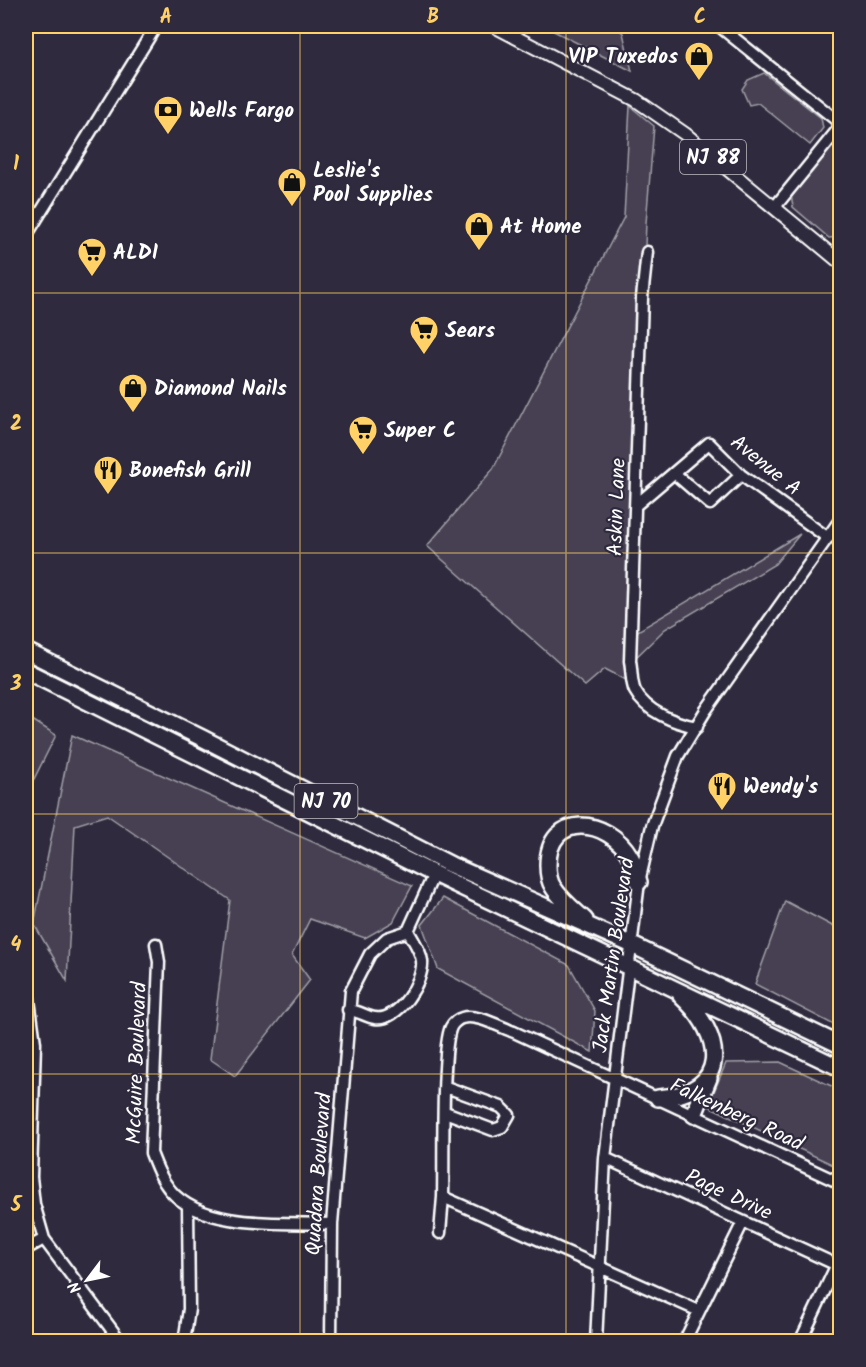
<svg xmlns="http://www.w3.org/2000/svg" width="866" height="1367" viewBox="0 0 866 1367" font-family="Kalam,sans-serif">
<rect width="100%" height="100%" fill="#2f2a3d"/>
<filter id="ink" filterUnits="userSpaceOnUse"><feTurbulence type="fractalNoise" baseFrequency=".0167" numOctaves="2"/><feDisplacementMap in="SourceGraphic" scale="12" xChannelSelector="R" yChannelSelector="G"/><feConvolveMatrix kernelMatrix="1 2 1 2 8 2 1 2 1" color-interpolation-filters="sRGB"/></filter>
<g filter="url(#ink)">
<!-- green -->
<path fill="#464152" stroke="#a2a0a8" stroke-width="1.5" d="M544,26H615L623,33L632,71Z
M764,73L821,118L823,128L810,145L758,103L749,105L742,89L748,80Z
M630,106L654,126L646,223L628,637L800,534L775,564L665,629L627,666L630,682L605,669L585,686L427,546L493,469L624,217Z
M836,138H840V237L829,238L793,207L791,194Z
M26,716L56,735L26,795Z
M72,735L412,886L393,922L365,938L310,919L292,955L310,980L235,1076L210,1059L230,900L107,815L75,825L67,981L34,924Z
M443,898L569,965L595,1011L592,1052L438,969L422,925Z
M785,901L840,930V1028L755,984Z
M780,1062L840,1090V1168L708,1106L726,1063Z"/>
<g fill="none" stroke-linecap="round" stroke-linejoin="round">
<!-- minor casing -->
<g stroke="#fff" stroke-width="15">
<path id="minor" d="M719,26L840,123
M774,208L840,127
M26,236L156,26
M647,252L642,298L630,661C632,670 631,683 635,691C646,712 675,723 697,727
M674,473L710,504L741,475
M636,505L709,443L741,475L828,538
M156,944L159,962L151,1153C156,1166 161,1179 170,1190C203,1230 285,1222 332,1224
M26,978L35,1043L31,1177L34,1204L44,1239L121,1342
M348,1010C360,1011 366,1017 375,1018C398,1022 424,981 422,961C421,951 413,940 408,931
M445,1112L493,1130L502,1127L509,1115L501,1107L446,1087
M605,1158L837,1265
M440,1233L443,1197
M26,1249L44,1239
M699,1311L443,1197C444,1167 441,1047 451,1027C453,1023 458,1019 462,1018C476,1013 500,1027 514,1032L840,1183
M184,1342L189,1309L188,1205
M331,1342L332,1224L351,991L370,954L387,938L408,931L434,874
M596,1342L605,1158L639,882L652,826L678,756L706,710L840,520
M684,1342L743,1222
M800,1342L840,1258"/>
</g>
<!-- major casing -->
<g stroke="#fff" stroke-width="16">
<path id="major" d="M494,26L636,100L685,134L840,262"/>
</g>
<!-- highway casing -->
<g stroke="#fff" stroke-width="20">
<path id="highway" d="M26,651L202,738L451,865L630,944L840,1045
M26,671L434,874L840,1068
M585,920C574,910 561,900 553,887C549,881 548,873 548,865C548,811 608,818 630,856C635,863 636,874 639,882
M658,1098C731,1093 725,1036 681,996
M694,1115L709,1078"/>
</g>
<!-- minor -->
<use href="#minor" stroke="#2f2a3d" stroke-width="10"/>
<!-- major -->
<use href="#major" stroke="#2f2a3d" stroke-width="12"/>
<!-- highway -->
<use href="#highway" stroke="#2f2a3d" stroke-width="15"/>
</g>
</g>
<!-- grid -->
<path fill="none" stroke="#ffd166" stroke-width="1.5" stroke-opacity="0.55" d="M300,26V1342M566,26V1342M26,293H840M26,553H840M26,814H840M26,1074H840"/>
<!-- icons -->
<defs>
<g id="shop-pin" transform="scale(1.5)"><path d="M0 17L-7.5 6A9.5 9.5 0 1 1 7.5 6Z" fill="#ffd166" stroke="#2f2a3d"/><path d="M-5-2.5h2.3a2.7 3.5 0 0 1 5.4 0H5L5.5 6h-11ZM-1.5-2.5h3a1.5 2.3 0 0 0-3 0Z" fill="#111"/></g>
<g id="bank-pin" transform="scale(1.5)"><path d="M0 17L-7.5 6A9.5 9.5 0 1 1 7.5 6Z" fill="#ffd166" stroke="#2f2a3d"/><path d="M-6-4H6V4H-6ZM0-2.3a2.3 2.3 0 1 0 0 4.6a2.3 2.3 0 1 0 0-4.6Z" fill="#111"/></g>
<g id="supermarket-pin" transform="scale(1.5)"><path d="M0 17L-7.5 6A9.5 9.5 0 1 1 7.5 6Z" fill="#ffd166" stroke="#2f2a3d"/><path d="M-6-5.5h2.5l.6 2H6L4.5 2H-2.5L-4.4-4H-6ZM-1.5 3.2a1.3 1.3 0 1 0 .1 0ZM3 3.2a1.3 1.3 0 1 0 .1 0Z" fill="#111"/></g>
<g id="restaurant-pin" transform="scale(1.5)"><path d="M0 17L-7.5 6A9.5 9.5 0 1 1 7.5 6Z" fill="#ffd166" stroke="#2f2a3d"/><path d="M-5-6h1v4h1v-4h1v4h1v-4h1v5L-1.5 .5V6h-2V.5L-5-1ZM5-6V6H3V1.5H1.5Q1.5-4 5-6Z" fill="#111"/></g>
</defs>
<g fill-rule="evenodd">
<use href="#shop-pin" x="699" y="56"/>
<use href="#bank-pin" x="168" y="110"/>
<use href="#shop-pin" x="292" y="182"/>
<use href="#shop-pin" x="479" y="226"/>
<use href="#supermarket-pin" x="92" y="252"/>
<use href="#supermarket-pin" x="424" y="330"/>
<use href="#shop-pin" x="133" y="388"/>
<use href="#supermarket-pin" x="363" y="430"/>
<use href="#restaurant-pin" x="108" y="470"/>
<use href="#restaurant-pin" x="722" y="786"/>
</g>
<g text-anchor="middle" stroke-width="4.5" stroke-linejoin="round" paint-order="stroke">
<!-- shield labels -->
<g fill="#2f2a3d" stroke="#c1bfc5" stroke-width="1.5">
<rect x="680" y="140" width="66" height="34" rx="4.5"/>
<rect x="294.5" y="784" width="63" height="34" rx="4.5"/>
</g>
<g font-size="20" font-weight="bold" fill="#fff">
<text x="713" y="164">NJ 88</text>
<text x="326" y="808">NJ 70</text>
</g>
<!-- poi labels -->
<g font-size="21" font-weight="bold" fill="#fff" stroke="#2f2a3d" text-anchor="start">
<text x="678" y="63" text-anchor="end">VIP Tuxedos</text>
<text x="189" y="117">Wells Fargo</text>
<text x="313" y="177">Leslie's<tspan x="313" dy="24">Pool Supplies</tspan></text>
<text x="500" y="233">At Home</text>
<text x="113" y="259">ALDI</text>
<text x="445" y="337">Sears</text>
<text x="154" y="395">Diamond Nails</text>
<text x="384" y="437">Super C</text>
<text x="129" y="477">Bonefish Grill</text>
<text x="743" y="793">Wendy's</text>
</g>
<!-- street labels -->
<g font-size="21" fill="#fff" stroke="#2f2a3d">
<text transform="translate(766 465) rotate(39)" y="7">Avenue A</text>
<text transform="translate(616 507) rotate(-88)" y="7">Askin Lane</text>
<text transform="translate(613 955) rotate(-82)" y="7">Jack Martin Boulevard</text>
<text transform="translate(136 1063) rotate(-88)" y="7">McGuire Boulevard</text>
<text transform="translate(737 1114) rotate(25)" y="7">Falkenberg Road</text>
<text transform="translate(318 1174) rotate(-86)" y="7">Quadara Boulevard</text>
<text transform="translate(729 1194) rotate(25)" y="7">Page Drive</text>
</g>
</g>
<!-- margin -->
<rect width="866" height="1367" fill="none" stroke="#2f2a3d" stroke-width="66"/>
<!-- north arrow -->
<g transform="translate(87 1280) rotate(238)" stroke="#2f2a3d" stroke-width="4.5" paint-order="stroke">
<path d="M0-4.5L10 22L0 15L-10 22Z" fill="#ffffff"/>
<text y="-9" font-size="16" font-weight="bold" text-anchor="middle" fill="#ffffff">N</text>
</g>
<rect x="33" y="33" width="800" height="1301" fill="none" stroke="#ffd166" stroke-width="2"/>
<g font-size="20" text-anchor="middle" font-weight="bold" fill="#ffd166">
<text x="166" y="23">A</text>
<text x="433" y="23">B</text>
<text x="700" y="23">C</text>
<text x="16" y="170">1</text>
<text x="16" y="430">2</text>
<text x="16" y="690">3</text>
<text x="16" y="951">4</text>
<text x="16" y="1211">5</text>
</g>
</svg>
